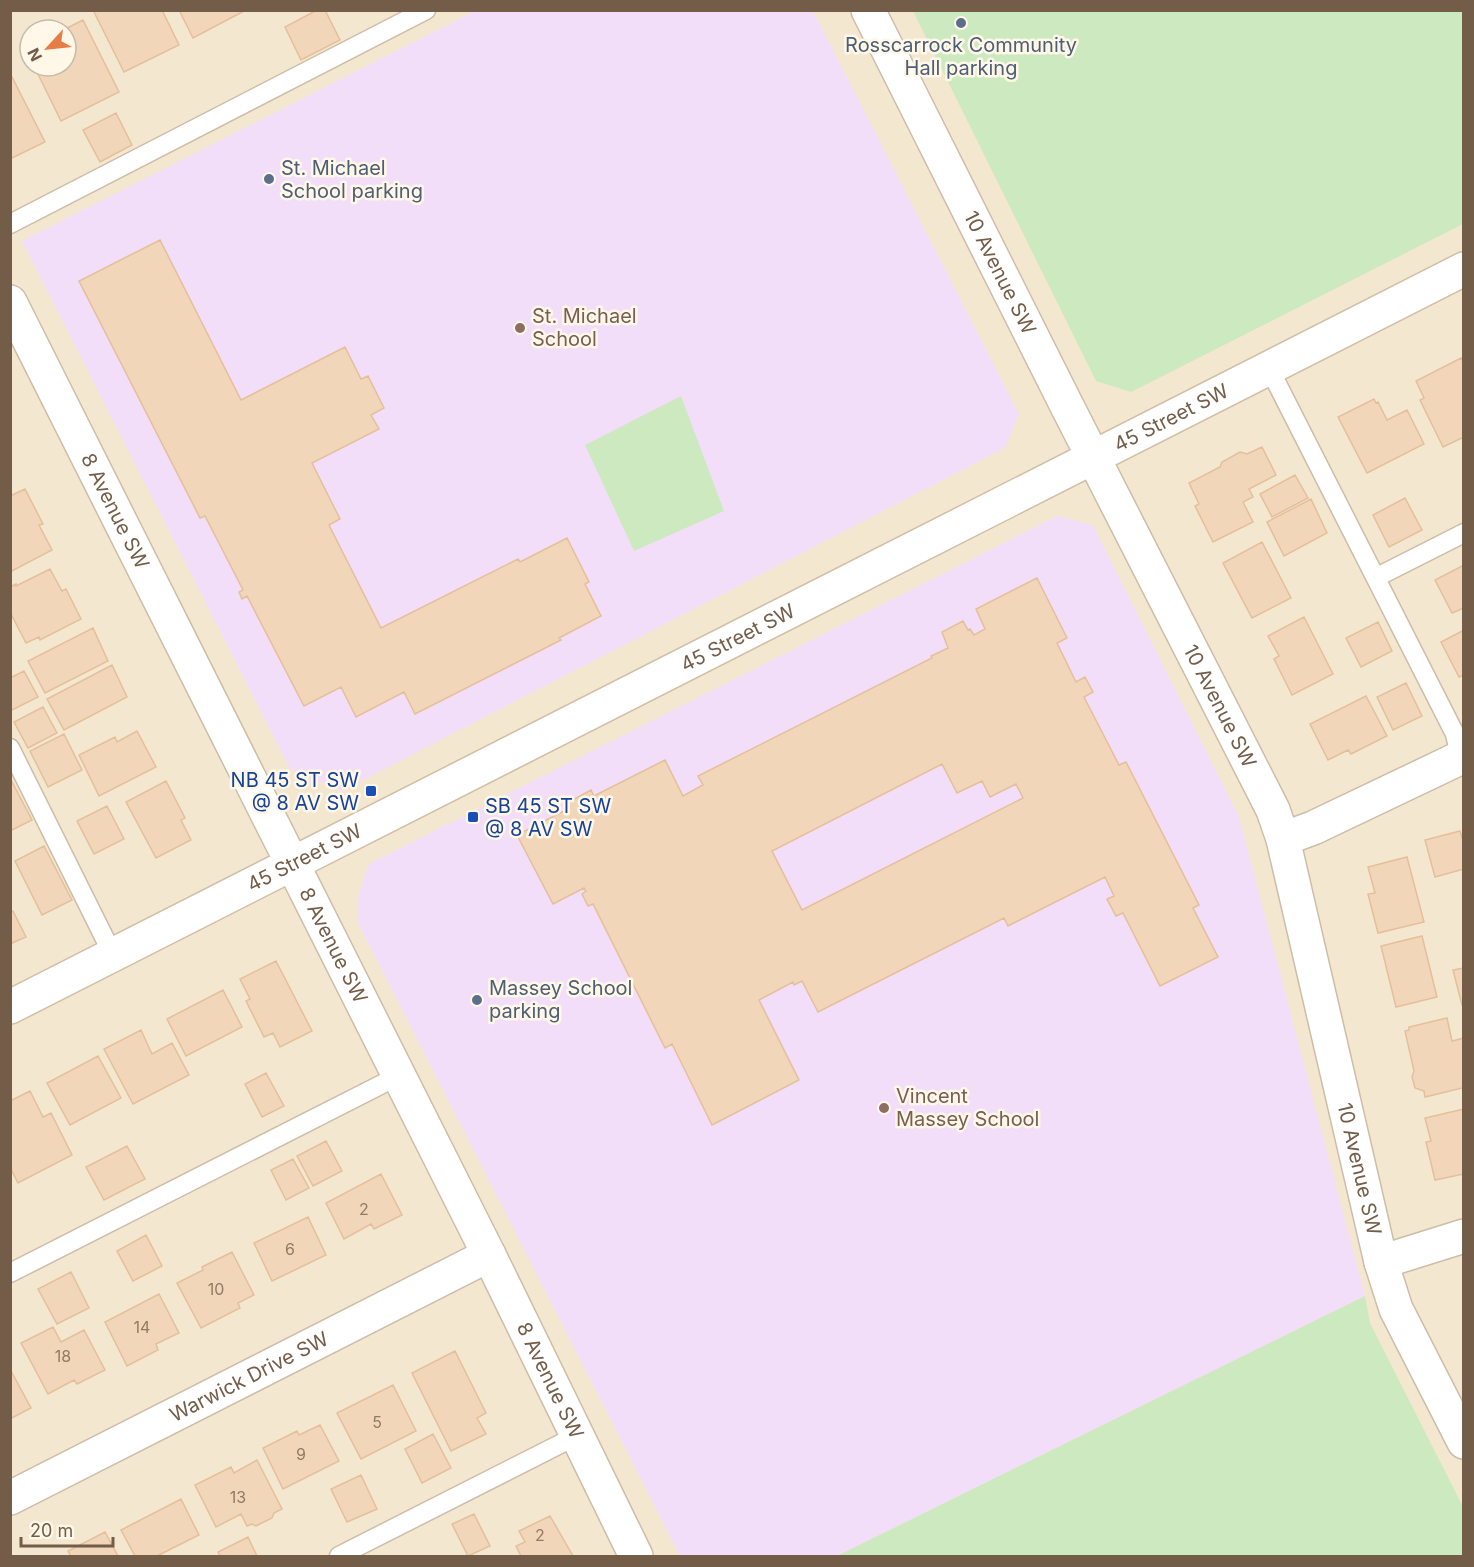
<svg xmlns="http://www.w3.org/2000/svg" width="1474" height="1567" viewBox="0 0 1474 1567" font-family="Inter,sans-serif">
<rect width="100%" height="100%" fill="#fcf5e1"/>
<!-- residential -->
<path fill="#f4e7d0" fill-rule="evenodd" d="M11,11H1463V1556H11ZM30,30H66V66H30Z"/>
<!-- education -->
<path fill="#f2def8" d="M475,11H813L1019,414L1005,448L342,791L290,769L22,241Z
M1057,516L1093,525L1239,817L1365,1296L837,1556H680L357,921L359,892L369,864Z"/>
<!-- green -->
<path fill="#cce9c0" d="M913,11H1463V224L1131,392L1096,381Z
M681,396L724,511L634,551L585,445Z
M1365,1296L1370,1323L1463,1507V1556H837Z"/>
<!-- building -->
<path fill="#f1d6b9" stroke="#e4bf9a" stroke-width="1.5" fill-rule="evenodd" d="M93,10H162L179,45L124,72Z
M179,10H246L193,38Z
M317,10H325L340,40L301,60L285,27Z
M83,20L119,92L61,121L34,66H66V30H63Z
M10,73L45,142L10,159Z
M116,113L132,145L100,162L83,130Z
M160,240L241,400L345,347L361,379L368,376L384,408L371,415L379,429L312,463L340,519L329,525L381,628L518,559L520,562L567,538L589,582L585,584L601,616L559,638L561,640L415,714L404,692L356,717L341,687L304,706L247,596L242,599L239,592L243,590L205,516L200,518L79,281Z
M1461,358L1464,362V437L1443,447L1420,400L1424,398L1416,381Z
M1374,399L1376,403L1378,402L1387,420L1407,410L1424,444L1367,473L1338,417Z
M1262,447L1276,475L1249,489L1253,497L1243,502L1253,522L1213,542L1195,506L1199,504L1189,483L1220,467L1222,462L1240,452L1247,454Z
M1295,475L1308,498L1272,517L1260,494Z
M25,489L43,524L39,525L52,550L10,572V496Z
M1405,498L1422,530L1389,547L1373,515Z
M1311,499L1327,533L1284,556L1267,522Z
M1262,542L1291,598L1252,618L1223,563Z
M1464,565V608L1452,613L1435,580Z
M50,569L62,591L66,589L81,619L40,640L39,637L26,643L10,612V587L16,584V586Z
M1037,578L1067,638L1057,643L1076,682L1085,677L1093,692L1084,697L1119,765L1126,762L1199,905L1193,908L1218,957L1160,986L1123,913L1116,916L1107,899L1114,896L1105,877L1008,926L1004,918L818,1012L802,981L794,985L793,982L759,1000L799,1080L712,1125L672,1044L665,1048L593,904L588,906L582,894L586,891L584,888L553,904L517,835L568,809L565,804L591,790L594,796L665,760L683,796L703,785L698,776L932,658L931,656L948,648L942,632L963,621L968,630L970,629L974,635L985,629L976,609ZM942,764L957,793L982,781L990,797L1016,784L1023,798L802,910L772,851Z
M1304,617L1333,674L1292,695L1274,659L1279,656L1268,636Z
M1378,622L1392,651L1361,667L1346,638Z
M93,628L108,661L45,693L28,661Z
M1464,630V675L1459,677L1441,642Z
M112,665L127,697L64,730L47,699Z
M24,671L38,697L10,711V678Z
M1406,683L1422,716L1393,730L1377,697Z
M1366,696L1387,736L1351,754L1348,750L1328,760L1310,724Z
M43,707L57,733L28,748L14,722Z
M137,731L156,767L99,796L79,755L115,737L117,742Z
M64,734L82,770L48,787L30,751Z
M10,778L32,820L10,831Z
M166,781L185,818L181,820L191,840L156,858L126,802Z
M107,806L124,839L94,854L77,821Z
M1460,831L1464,844V869L1435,877L1425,840Z
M44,846L72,900L42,915L15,861Z
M1407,857L1424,922L1378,933L1368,894L1375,893L1368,867Z
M13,911L26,937L10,944V913Z
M1422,936L1437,997L1396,1007L1381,946Z
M276,961L312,1031L280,1047L273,1033L264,1037L246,1001L250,999L240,979Z
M1464,968V1005H1462L1453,970Z
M223,990L242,1027L186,1056L167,1019Z
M1447,1018L1452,1041L1464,1038V1091L1462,1088L1425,1097L1424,1091L1415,1088L1412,1077L1414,1071L1405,1031L1409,1030V1027Z
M141,1030L152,1054L172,1043L189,1075L133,1104L104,1049Z
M98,1056L121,1098L70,1125L47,1083Z
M266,1073L284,1106L262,1117L245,1084Z
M30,1091L43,1117L51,1113L72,1155L18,1183L10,1167V1101Z
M1464,1109V1174L1435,1180L1426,1142L1431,1141L1425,1118Z
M326,1141L342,1171L313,1186L297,1156Z
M127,1146L145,1179L104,1200L86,1167Z
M293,1159L309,1188L286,1200L271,1170Z
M381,1174L402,1215L374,1229L371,1224L344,1239L326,1203Z
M308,1217L326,1255L272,1281L254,1243Z
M146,1235L162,1266L133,1281L117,1251Z
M232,1252L254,1295L238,1303L240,1308L201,1328L177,1283L203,1270L202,1267Z
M71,1272L89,1308L57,1324L38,1289Z
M159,1294L179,1333L156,1344L158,1350L127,1366L105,1322Z
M53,1327L61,1342L84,1330L105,1370L77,1384L74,1380L48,1394L21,1343Z
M455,1351L486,1413L477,1418L486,1434L451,1451L412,1373Z
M10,1369L31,1408L10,1419Z
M393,1385L416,1431L361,1459L337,1413Z
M320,1425L339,1461L283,1489L263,1448L297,1431L299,1435Z
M433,1434L451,1468L422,1483L405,1449Z
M257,1460L282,1509L274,1513L272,1518L256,1526L252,1524L247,1526L241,1514L216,1527L195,1485L231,1467L234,1473Z
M361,1475L377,1509L347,1522L331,1489Z
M181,1499L199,1535L157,1556H135L121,1530Z
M474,1514L490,1546L468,1556L452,1524Z
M550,1516L573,1556H521L516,1546L525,1542L519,1531Z
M105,1532L118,1556H68L70,1555L68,1551Z
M248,1537L257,1556H220L218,1552Z"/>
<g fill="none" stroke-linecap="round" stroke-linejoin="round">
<!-- lane casing -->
<g stroke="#cdbda8" stroke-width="21">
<path id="lane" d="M10,224L426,10
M1269,368L1455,734L1462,765
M1377,577L1464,533
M10,748L113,955
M10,1273L398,1076
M339,1556L578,1435"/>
</g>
<!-- street casing -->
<g stroke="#cdbda8" stroke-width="36">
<g id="street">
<path id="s1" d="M868,10L1067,406L1273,810L1283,839L1381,1262L1396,1309L1464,1442"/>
<path id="s2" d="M10,302L489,1255L636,1556"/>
<path d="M1283,839L1313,828L1464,756"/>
<path d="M1381,1262L1464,1236"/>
<path id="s3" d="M10,1498L489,1255"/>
</g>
</g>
<!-- secondary casing -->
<g stroke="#d0bea6" stroke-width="36">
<g id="secondary">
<path id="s4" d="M10,1007L1464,269"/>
</g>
</g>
<!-- lane -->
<use href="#lane" stroke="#fff" stroke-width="18"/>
<!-- street -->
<use href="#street" stroke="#fff" stroke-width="33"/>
<!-- secondary -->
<use href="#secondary" stroke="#fff" stroke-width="33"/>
</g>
<!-- markers -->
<g fill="#5c6f8a" stroke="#fff8e8" stroke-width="2">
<circle cx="961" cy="23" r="6"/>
<circle cx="269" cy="179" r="6"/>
<circle cx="477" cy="1000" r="6"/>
</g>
<g fill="#8d6e63" stroke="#fff8e8" stroke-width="2">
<circle cx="520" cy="328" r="6"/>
<circle cx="884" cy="1108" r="6"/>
</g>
<g fill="#1a4fb4" stroke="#fff8e8" stroke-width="2">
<rect x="365" y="785" width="12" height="12" rx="3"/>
<rect x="467" y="811" width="12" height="12" rx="3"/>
</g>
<g text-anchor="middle" stroke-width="5" stroke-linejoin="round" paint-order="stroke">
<!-- number labels -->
<g font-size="16" fill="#927b64">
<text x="364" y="1215">2</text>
<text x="290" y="1255">6</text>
<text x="216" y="1295">10</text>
<text x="142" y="1333">14</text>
<text x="63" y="1362">18</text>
<text x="377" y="1428">5</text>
<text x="301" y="1460">9</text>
<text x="238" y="1503">13</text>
<text x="540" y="1541">2</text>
</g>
<!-- service labels -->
<g font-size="20" fill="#4e5e75" stroke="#fff8e8" text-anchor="start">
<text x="961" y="52" text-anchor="middle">Rosscarrock Community<tspan x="961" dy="23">Hall parking</tspan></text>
<text x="281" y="175">St. Michael<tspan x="281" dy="23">School parking</tspan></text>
<text x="489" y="995">Massey School<tspan x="489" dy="23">parking</tspan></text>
</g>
<!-- street labels -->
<g font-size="20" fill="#735d48" stroke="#fff8e8">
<text dy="7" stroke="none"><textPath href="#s1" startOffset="294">10 Avenue SW</textPath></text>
<text dy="7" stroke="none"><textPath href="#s4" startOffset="1302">45 Street SW</textPath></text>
<text dy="7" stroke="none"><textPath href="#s2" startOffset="234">8 Avenue SW</textPath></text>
<text dy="7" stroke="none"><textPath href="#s4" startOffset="816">45 Street SW</textPath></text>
<text dy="7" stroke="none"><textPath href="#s1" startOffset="780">10 Avenue SW</textPath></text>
<text dy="7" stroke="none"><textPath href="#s4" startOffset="330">45 Street SW</textPath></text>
<text dy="7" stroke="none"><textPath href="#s2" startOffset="720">8 Avenue SW</textPath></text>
<text dy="7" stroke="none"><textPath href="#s1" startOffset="1266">10 Avenue SW</textPath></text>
<text dy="7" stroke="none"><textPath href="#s3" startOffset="268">Warwick Drive SW</textPath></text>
<text dy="7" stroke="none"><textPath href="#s2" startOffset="1206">8 Avenue SW</textPath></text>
</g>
<!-- education labels -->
<g font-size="20" fill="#785e54" stroke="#fff8e8" text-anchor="start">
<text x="532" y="323">St. Michael<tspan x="532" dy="23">School</tspan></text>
<text x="896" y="1103">Vincent<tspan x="896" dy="23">Massey School</tspan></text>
</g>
<!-- transit labels -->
<g font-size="20" fill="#164399" stroke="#fff8e8" text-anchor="end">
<text x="359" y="787">NB 45 ST SW<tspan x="359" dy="23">@ 8 AV SW</tspan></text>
<text x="485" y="813" text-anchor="start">SB 45 ST SW<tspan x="485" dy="23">@ 8 AV SW</tspan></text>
</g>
</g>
<!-- border -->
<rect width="1474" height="1567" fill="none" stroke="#735d48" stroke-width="24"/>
<!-- north arrow -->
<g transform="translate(48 48) rotate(243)"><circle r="28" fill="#fff8e8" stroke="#c7baa8" stroke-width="1.5"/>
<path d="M0-4.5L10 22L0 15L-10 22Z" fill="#e67c46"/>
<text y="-9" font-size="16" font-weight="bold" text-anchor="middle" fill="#735d48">N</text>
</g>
<!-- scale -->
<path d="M21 1537v9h92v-9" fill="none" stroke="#735d48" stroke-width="3"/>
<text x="30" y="1537" font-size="18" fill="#735d48" stroke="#fff8e8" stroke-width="4.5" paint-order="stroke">20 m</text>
</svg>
